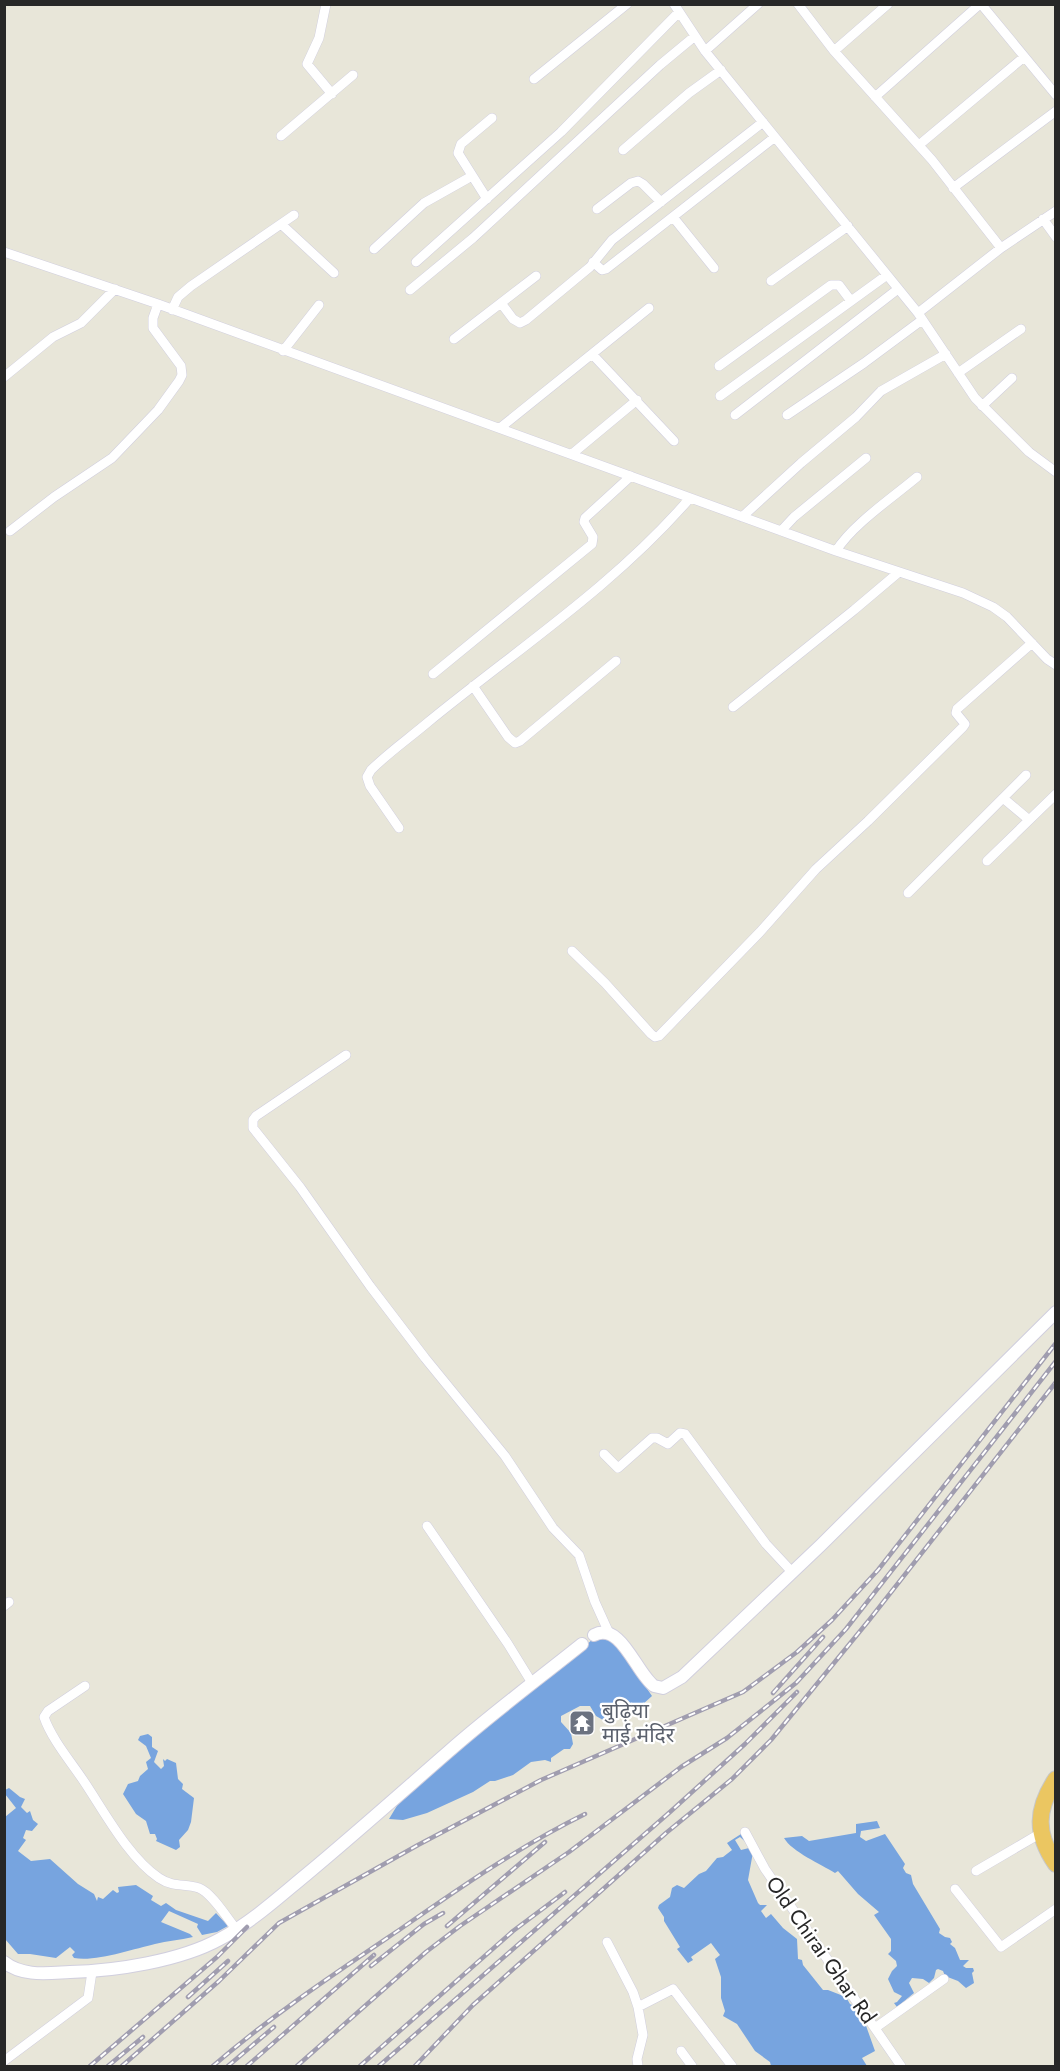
<svg xmlns="http://www.w3.org/2000/svg" width="1060" height="2071" viewBox="0 0 1060 2071" font-family="Jost,'Noto Sans Devanagari',sans-serif">
<rect width="100%" height="100%" fill="#e8e6d9"/>
<!-- water -->
<path fill="#77a4df" d="M597,1636H611L652,1696L642,1705L603,1720L596,1716L590,1706H580L561,1716V1722L571,1733L573,1744L570,1749H564L551,1758V1762L545,1760L531,1762L513,1775L495,1781H490L473,1792L427,1813L403,1820L389,1819L401,1799L445,1760L450,1758L460,1746Z
M148,1734L152,1737V1747L158,1751L154,1762L161,1769L164,1766L163,1759L165,1761L167,1759L176,1763L178,1779L183,1784L182,1789L194,1798L191,1822L188,1830L179,1840L180,1847L176,1850L156,1841L157,1839L155,1834H150L146,1821L136,1814L123,1794L128,1784L138,1781L140,1776L148,1769L146,1762L151,1758L146,1746L138,1740L140,1736Z
M9,1788L20,1797L25,1799L21,1807L27,1813L30,1811L33,1820L38,1824L32,1831L26,1830L23,1838L26,1840L18,1851L31,1861L50,1859L78,1884L94,1894L97,1901L98,1897L103,1899L113,1890L117,1893L119,1892L118,1887L136,1885L153,1896L151,1900L161,1906L166,1903L176,1910L208,1921L216,1913L228,1926L217,1932L202,1935L197,1927L198,1924L169,1911L161,1922L190,1934L193,1937C180,1940 167,1941 155,1944C133,1949 96,1962 74,1958L72,1955L75,1952L70,1947L56,1958L30,1954H18L5,1939V1817L16,1808L5,1794V1790Z
M877,1821L880,1828L861,1831L860,1837L866,1841L885,1834L905,1864L903,1868L906,1873L911,1875L913,1884L940,1929L939,1933L945,1937L950,1938L952,1942L950,1944L955,1948L960,1960H969L963,1966L966,1968H973L974,1971L972,1973L974,1983L966,1988L958,1981L945,1976L943,1971L938,1969L936,1970L934,1978L929,1983L923,1979L912,1978L909,1983L914,1993L897,2007L894,2003L897,2002L902,1996L894,1992L888,1979L892,1971L897,1966L896,1961L888,1954L891,1951V1939L874,1915L879,1912L858,1894L838,1871L835,1873C821,1864 792,1852 784,1838L802,1836L809,1841L856,1833V1824Z
M741,1834L749,1845L740,1837L735,1840L741,1850L749,1848L753,1852L748,1880L758,1903L760,1905H767L761,1911L766,1918L771,1914L783,1928L797,1939L798,1959L802,1960L803,1965L823,1990H828L846,1997L850,2004L854,2006V2010L864,2020L875,2051L862,2058L867,2066H771L770,2062L755,2051L737,2024L723,2016L725,2011L721,1998V1977L715,1959L720,1955L711,1943L691,1957L693,1960L688,1963L677,1949L680,1947L664,1921V1917L658,1908L659,1905L670,1897L672,1888L677,1885L684,1888L699,1874L706,1871L717,1858L723,1857L732,1850L727,1843Z"/>
<g fill="none" stroke-linecap="round" stroke-linejoin="round">
<!-- street casing -->
<g stroke="#d1cfde" stroke-width="10">
<path id="street" d="M326,4L319,38L307,64L332,94
M674,4L705,51L918,313L975,398L1029,452L1056,472
M798,4L834,51L932,160L1001,248
M981,4L1056,95
M705,51L758,4
M834,51L888,4
M534,79L627,4
M875,97L980,4
M281,136L353,75
M919,145L1024,57
M623,150L689,93L721,70
M953,188L1056,111
M487,199L458,153L461,144L492,118
M597,209L631,183L638,181L643,184L661,202
M673,217L714,268
M1043,219L1056,237
M281,224L334,273
M374,249L424,203L472,176
M4,252L158,304L836,551L963,593L993,607L1007,617L1047,659L1056,665
M416,262L561,132L679,12
M593,262L602,270L606,269L775,137
M771,281L848,226
M410,290L473,238L660,65L695,36
M501,303L513,319L520,323L526,320L590,267L612,240L763,122
M172,310L178,297L191,286L294,215
M918,313L1001,248L1056,211
M454,339L536,276
M283,351L319,305
M592,354L674,441
M719,366L831,285H839L851,301
M958,373L1021,329
M4,377L53,337L81,323L115,289
M720,396L887,275
M982,406L1012,378
M735,415L898,289
M787,415L864,363L922,320
M500,428L649,308
M572,454L637,400
M742,517L801,463L856,417L881,391L946,354
M10,531L54,497L112,458L158,410L179,381L182,375L181,366L153,328V318L158,304
M781,531L794,517L866,458
M836,551C852,525 892,498 917,477
M433,674L592,544L593,537L584,522L585,518L631,476
M473,686L508,737L515,743L520,741L616,661
M733,707L854,610L899,572
M1003,798L1028,819
M399,828L370,786L367,777L371,770C388,753 408,739 427,723C516,650 614,586 690,498
M987,861L1056,794
M908,893L1026,775
M572,951L605,983L651,1034L655,1037L659,1036L760,932L816,869L868,821L963,727L965,724L956,713L957,709L1032,643
M346,1055L256,1116L253,1120V1128L300,1187L370,1286L425,1358L505,1456L553,1528L579,1555L595,1602L609,1633
M604,1454L618,1468L652,1438H657L668,1444L680,1433L685,1434L766,1544L793,1573
M427,1526L508,1644L532,1683
M4,1606L9,1602
M85,1686L48,1711L44,1717C51,1738 71,1762 83,1780C104,1811 128,1857 159,1878C174,1888 185,1883 199,1888C212,1893 227,1918 236,1929
M745,1832L765,1869L901,2066
M976,1871L1041,1833
M955,1889L1001,1947L1056,1909
M607,1942L633,1992L638,2007L643,2035L637,2059L638,2066
M638,2007L673,1989L732,2066
M875,2028L944,1979
M681,2051L692,2066
M4,2061L88,1998L92,1972"/>
</g>
<!-- secondary casing -->
<g stroke="#d1cfde" stroke-width="14">
<path id="secondary" d="M594,1635C621,1621 636,1673 654,1686L663,1688L682,1677L821,1545L1056,1312
M4,1962C23,1977 48,1973 70,1972C115,1971 180,1961 220,1939C252,1922 279,1897 307,1874C355,1834 401,1793 448,1752C491,1714 537,1680 582,1644"/>
</g>
<!-- highway casing -->
<g stroke="#c7c7c7" stroke-width="18">
<path id="highway" d="M1056,1779C1036,1809 1035,1834 1056,1864"/>
</g>
<!-- street -->
<use href="#street" stroke="#fff" stroke-width="9"/>
<!-- secondary -->
<use href="#secondary" stroke="#fff" stroke-width="12"/>
<!-- highway -->
<use href="#highway" stroke="#ebc661" stroke-width="16"/>
<!-- rail casing -->
<g stroke="#a09daf" stroke-width="4.5">
<path id="rail" d="M773,1693L823,1637
M447,1926L545,1842
M371,1966L424,1924L443,1913
M188,1997L228,1961
M90,2066L217,1957L247,1927
M108,2066L143,2037
M122,2066L219,1981L279,1923L418,1845L541,1780L743,1692L797,1652L832,1620L878,1570L1056,1343
M213,2066C272,2015 337,1972 402,1928C461,1887 520,1846 585,1814
M228,2066L274,2027
M247,2066L374,1955
M297,2066L426,1952L460,1926L569,1852L681,1767L727,1738L796,1683L846,1629L1056,1361
M360,2066L513,1931L565,1892
M379,2066L670,1812L745,1744L797,1692
M415,2066L473,2005L666,1833L732,1779L771,1740L870,1619L1056,1382"/>
</g>
<!-- rail -->
<use href="#rail" stroke="#fff" stroke-width="2" stroke-dasharray="7" stroke-linecap="butt"/>
</g>
<!-- icons -->
<defs>
<g id="temple-square" transform="scale(1.35)"><rect x="-9" y="-9" width="18" height="18" rx="4" fill="#6b7280" stroke="#fff"/><path d="M0-6L5-2H3V0L6.5 2.5H4V6H1.5V3h-3V6H-4V2.5H-6.5L-3 0V-2H-5Z" fill="#fff"/></g>
</defs>
<g fill-rule="evenodd">
<use href="#temple-square" x="582" y="1723"/>
</g>
<g text-anchor="middle" stroke-width="4.5" stroke-linejoin="round" paint-order="stroke">
<!-- worship labels -->
<g font-size="21" fill="#5b616d" stroke="#fff" text-anchor="start">
<text x="602" y="1718">बुढ़िया<tspan x="602" dy="24">माई मंदिर</tspan></text>
</g>
<!-- street labels -->
<g font-size="21" fill="#272727" stroke="#fff">
<text transform="translate(821 1950) rotate(55)" y="7">Old Chirai Ghar Rd</text>
</g>
</g>
<!-- border -->
<rect width="1060" height="2071" fill="none" stroke="#272727" stroke-width="12"/>
</svg>
